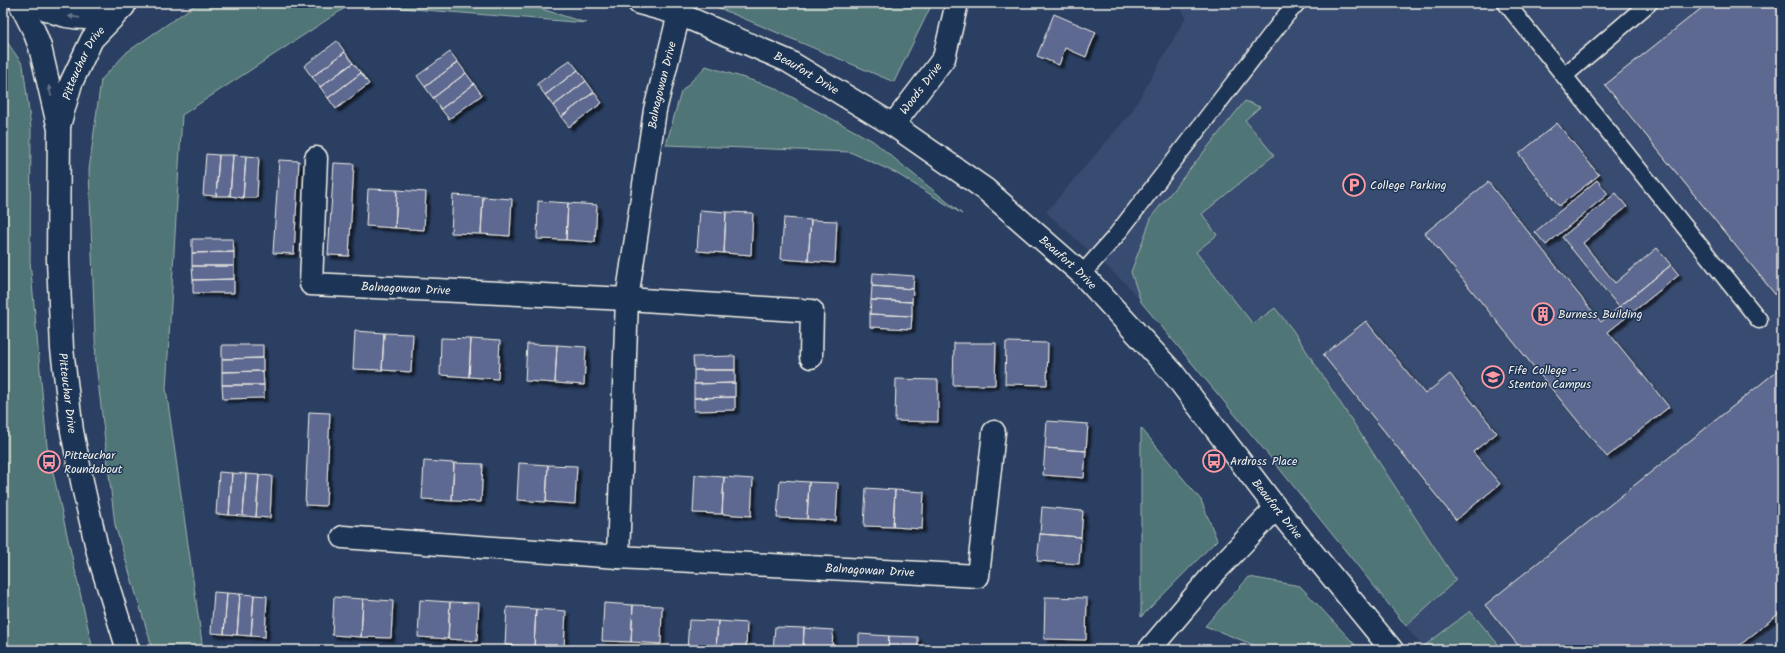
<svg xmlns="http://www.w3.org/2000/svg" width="1785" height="653" viewBox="0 0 1785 653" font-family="Kalam,sans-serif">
<defs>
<filter id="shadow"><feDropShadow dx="3.5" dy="3.5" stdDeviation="1" flood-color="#0009"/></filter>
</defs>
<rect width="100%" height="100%" fill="#2a3f62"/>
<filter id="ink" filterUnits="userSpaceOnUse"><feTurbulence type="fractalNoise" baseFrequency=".025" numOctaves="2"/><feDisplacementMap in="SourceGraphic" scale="8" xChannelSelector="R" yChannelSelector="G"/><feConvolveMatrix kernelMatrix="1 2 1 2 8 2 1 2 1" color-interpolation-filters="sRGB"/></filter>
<g filter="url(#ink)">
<!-- built -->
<path fill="#394c70" d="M1178,3H1782V650H1425L1266,452L1128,286L1046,212L1131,113L1186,17Z"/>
<!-- green -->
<path fill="#4f7577" stroke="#a2b3b0" d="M198,3H523L586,23L351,4L182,115L166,389L203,650H153L115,525L96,364L89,170L101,80L127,52Z
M707,3H921L930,8L894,82Z
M3,36L23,65L31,128L30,261L47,446L93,650H3Z
M706,66L773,87L873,141L962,214L896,173L850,152L666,145L681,92Z
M1245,101L1260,107L1245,120L1274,155L1202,214L1217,235L1196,252L1253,324L1275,308L1292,329L1456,580L1406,626L1266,452L1141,302L1131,272L1152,216Z
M1141,428L1201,500L1217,540L1141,617Z
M1249,577L1300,586L1360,650H1267L1205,626Z
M1470,611L1503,650H1425L1423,647Z"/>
<!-- building -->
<path fill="#5d6990" stroke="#f4f1e8" filter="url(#shadow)" d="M1708,3H1782V295L1778,298L1605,85Z
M1054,14L1096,32L1086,57L1065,48L1059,65L1037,56Z
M337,41L345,52L312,77L304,66Z
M345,52L353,63L320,87L312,77Z
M450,52L458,62L425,87L417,76Z
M570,60L578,70L545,95L537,84Z
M458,62L466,73L433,98L425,87Z
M353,63L361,73L328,98L320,87Z
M578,70L586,81L553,106L545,95Z
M361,73L369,84L336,109L328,98Z
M466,73L474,84L441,109L433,98Z
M586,81L594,92L561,117L553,106Z
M474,84L482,95L449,119L441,109Z
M594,92L602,103L569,127L561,117Z
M1557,123L1599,175L1559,206L1519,154Z
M206,154L219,155L216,196L203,195Z
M219,155H233L230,196H216Z
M233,155L246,156L243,198L230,196Z
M246,156L259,157L257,198H243Z
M279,160L299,161L294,254L273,253Z
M334,163L354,164L349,256L328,255Z
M1597,180L1608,194L1546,245L1535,232Z
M1488,182L1601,322L1671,265L1679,275L1608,332L1669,407L1607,457L1425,233Z
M368,189L397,190L395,228L366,226Z
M397,190L426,192L424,230L395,228Z
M1616,193L1627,207L1583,243L1615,283L1657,248L1671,265L1619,307L1562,237Z
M453,195L483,197L481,234L451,233Z
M483,197L512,199L510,236L481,234Z
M538,201L568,203L566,240L537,239Z
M568,203L597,205L595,242L566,240Z
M700,210L726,212L724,253L697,251Z
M726,212L753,213L751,255L724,253Z
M784,218L811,220L808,261L781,259Z
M811,220L837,221L835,263L808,261Z
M192,239H233L234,252L192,253Z
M234,252V266H192V253Z
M192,266H234V279L193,280Z
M873,273L914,276L913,289L872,286Z
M234,279V293H193V280Z
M872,286L913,289L912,302L871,300Z
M871,300L912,302V316L870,314Z
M870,314L912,316L911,329L870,327Z
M1366,321L1425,394L1450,374L1497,433L1473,452L1500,484L1456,520L1323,355Z
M355,331L384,333L382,370L353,369Z
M384,333L413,334L411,372L382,370Z
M441,338L471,339L469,377L440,375Z
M471,339L500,341L498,379L469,377Z
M1006,342L1048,343L1047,385L1005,384Z
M954,343H996L995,385H953Z
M527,344L557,345L555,383L525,381Z
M222,345H263V358L222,359Z
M557,345L586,347L584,385L555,383Z
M735,356V370H694L693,357Z
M263,358V371L222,372V359Z
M1782,367V611L1734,650H1522L1485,605Z
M694,370H735V383L694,384Z
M263,371L264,385H222V372Z
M896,379L938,380V422L895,421Z
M735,383V397L694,398V384Z
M222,385H264V398L223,399Z
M735,397V410L694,411V398Z
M309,412L330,413L326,506L305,505Z
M1047,421L1088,424L1086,451L1045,448Z
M1045,448L1086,451L1084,478L1043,475Z
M424,461L454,463L452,501L422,499Z
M454,463L483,464L481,502L452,501Z
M519,463L548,465L546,502L517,500Z
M548,465L577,466L575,504L546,502Z
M219,472L232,473L229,515L216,514Z
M232,473L246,474L243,516L229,515Z
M246,474L259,475L256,517L243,516Z
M259,475L272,476L270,518L256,517Z
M695,475L724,477L722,514L693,513Z
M724,477L753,479L751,516L722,514Z
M780,480L809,482L807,519L777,518Z
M809,482L838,483L836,521L807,519Z
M866,488L895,490L893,527L864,526Z
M895,490L924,492L922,529L893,527Z
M1042,507L1083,511L1081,537L1040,534Z
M1040,534L1081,537L1079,564L1037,561Z
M214,592L227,593L224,634L211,633Z
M227,593L240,594L237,635L224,634Z
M240,594L254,595L251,636L237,635Z
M254,595L267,596L265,637L251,636Z
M334,597L363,599L361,637L332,635Z
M1045,597L1087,598L1086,640L1044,639Z
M363,599L393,601L391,638L361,637Z
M420,600L450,602L448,639L418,637Z
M450,602L479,603L477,641L448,639Z
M604,603L633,605L631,642L602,641Z
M633,605L662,606L661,644L631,642Z
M507,607L536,609L534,647L505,645Z
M536,609L566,611L564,648L534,647Z
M689,620L718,621L716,650H687Z
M718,621L747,623L746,650H716Z
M775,627L804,628L803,650H773Z
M804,628L833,630L832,650H803Z
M859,634L889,636L888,650H859Z
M889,636L918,637V650H888Z"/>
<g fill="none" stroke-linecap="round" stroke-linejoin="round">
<!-- lane casing -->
<g stroke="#f4f1e8" stroke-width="19">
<path id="lane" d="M1506,3L1759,320
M1564,76L1649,3
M1082,274L1114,238L1287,14L1297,3"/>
</g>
<!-- street casing -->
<g stroke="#f4f1e8" stroke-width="25">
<g id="street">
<path id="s1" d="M639,3L679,14L788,61L893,125L985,189L1082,274L1173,373L1276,508L1392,650"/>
<path id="s2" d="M893,125L944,58L957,3"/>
<path id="s3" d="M316,158L311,284L627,299L812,311L811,357"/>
<path id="s4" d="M343,537L618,557L978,576L994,432"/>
<path id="s5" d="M618,557L627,299L655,110L679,14"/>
<path d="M1149,650L1216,571L1276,508"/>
</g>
</g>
<!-- secondary casing -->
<g stroke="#f4f1e8" stroke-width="25">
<g id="secondary">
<path id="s6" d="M20,3L34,31L40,47L59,129L58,260L62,349L72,431L84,491L99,557L128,650"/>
<path d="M36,3C60,19 94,24 120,9"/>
<path id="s7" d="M59,126L71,83L92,39L124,6"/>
</g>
</g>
<!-- lane -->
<use href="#lane" stroke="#1d3557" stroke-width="16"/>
<!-- street -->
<use href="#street" stroke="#1d3557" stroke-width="22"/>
<!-- secondary -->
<use href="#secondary" stroke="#1d3557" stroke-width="22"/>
</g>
<!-- one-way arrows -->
<defs><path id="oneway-solid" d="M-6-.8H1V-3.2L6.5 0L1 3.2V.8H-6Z"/></defs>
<g fill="#68778a">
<use href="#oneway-solid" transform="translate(74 17) rotate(-172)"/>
<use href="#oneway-solid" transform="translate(50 91) rotate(-102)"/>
</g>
</g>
<!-- icons -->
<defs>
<g id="parking-ring" transform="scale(1.15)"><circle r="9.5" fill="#1d3557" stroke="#ff9aa2" stroke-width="1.5"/><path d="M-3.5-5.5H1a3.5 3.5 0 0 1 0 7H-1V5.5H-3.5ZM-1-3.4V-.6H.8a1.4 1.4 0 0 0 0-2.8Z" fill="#ff9aa2"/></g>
<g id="building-ring" transform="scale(1.15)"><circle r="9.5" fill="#1d3557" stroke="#ff9aa2" stroke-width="1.5"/><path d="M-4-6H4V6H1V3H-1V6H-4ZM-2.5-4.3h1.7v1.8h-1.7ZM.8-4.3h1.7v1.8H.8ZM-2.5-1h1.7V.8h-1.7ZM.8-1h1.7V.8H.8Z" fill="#ff9aa2"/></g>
<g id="university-ring" transform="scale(1.15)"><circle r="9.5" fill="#1d3557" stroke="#ff9aa2" stroke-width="1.5"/><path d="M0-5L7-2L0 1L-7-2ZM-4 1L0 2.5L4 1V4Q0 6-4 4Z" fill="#ff9aa2"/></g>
<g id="bus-ring" transform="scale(1.15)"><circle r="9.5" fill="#1d3557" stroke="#ff9aa2" stroke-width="1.5"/><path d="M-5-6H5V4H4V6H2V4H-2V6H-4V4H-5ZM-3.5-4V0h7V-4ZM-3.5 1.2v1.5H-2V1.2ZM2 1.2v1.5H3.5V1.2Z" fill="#ff9aa2"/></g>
</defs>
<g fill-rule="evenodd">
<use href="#parking-ring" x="1354" y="185"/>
<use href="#building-ring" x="1543" y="314"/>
<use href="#university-ring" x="1493" y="377"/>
<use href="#bus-ring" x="1214" y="461"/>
<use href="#bus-ring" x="49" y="462"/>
</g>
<g text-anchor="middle" stroke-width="3" stroke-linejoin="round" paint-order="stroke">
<!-- street labels -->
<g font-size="12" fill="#f4f1e8" stroke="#1d3557">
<text dy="4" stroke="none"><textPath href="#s7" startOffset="68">Pitteuchar Drive</textPath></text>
<text dy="4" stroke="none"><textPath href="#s1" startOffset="182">Beaufort Drive</textPath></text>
<text dy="4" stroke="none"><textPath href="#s5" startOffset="475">Balnagowan Drive</textPath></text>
<text dy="4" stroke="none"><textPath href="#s2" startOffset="46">Woods Drive</textPath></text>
<text dy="4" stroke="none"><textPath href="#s1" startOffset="506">Beaufort Drive</textPath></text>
<text dy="4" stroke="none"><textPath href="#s3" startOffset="221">Balnagowan Drive</textPath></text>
<text dy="4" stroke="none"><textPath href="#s6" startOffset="397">Pitteuchar Drive</textPath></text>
<text dy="4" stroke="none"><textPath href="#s1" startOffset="830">Beaufort Drive</textPath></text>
<text dy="4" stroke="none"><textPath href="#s4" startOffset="528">Balnagowan Drive</textPath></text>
</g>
<!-- poi labels -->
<g font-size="12" fill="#f4f1e8" stroke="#1d3557" text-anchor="start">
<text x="1370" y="189">College Parking</text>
<text x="1558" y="318">Burness Building</text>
<text x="1508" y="374">Fife College -<tspan x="1508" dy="14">Stenton Campus</tspan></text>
<text x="64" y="459">Pitteuchar<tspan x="64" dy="14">Roundabout</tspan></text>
<text x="1230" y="465">Ardross Place</text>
</g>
</g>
<!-- margin -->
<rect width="1785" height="653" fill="none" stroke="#1d3557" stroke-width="16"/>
<rect x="8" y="8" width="1769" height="637" fill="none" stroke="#f4f1e8" stroke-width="1.5" filter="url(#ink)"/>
</svg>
